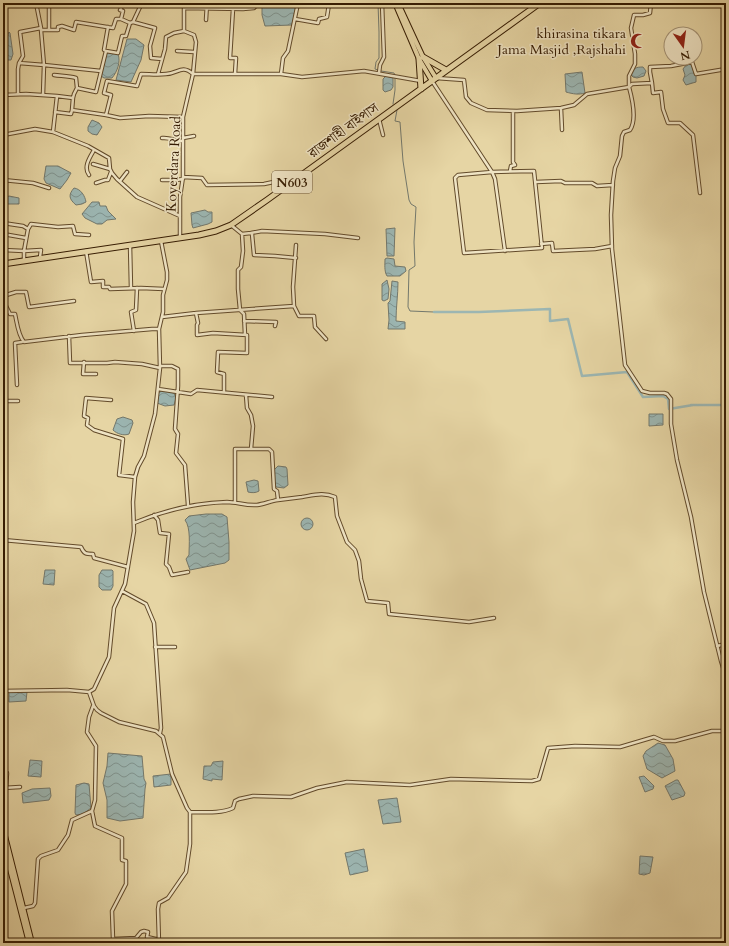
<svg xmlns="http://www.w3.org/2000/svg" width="729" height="946" viewBox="0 0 729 946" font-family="Cardo,'Noto Serif Bengali',serif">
<defs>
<pattern id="water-waves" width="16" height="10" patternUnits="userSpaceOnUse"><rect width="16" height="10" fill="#9cb6b2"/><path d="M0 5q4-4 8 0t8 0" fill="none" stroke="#80938f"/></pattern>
</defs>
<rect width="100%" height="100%" fill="#e6d5a4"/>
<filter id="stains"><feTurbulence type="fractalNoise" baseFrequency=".005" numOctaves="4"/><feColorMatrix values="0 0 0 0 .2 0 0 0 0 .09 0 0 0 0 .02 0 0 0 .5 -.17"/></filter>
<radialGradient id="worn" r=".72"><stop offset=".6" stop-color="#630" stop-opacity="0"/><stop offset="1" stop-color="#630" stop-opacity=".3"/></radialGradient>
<!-- water -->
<path fill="url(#water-waves)" stroke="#73786c" d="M262,3H297L292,25L265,26L262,15Z
M9,32L10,33L13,54L11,60H3V35L7,36Z
M127,39H136L144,45L141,60L131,82L116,80Z
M108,51L118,54C121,62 117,72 112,78H104L101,76L106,54Z
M692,64L696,75V82L686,85L683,80L685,75L683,69L686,65Z
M643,67L646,71L644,76L637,78L633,77L631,75C633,68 636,67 643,67Z
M582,72L585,93C579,95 573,94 566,92L565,74Z
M386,76L393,78V87L391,90L385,92L383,90V79Z
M92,120L99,123L102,127L97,135L92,134L88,131V127Z
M46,166H58L71,173L67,180L60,189L46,183L44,179Z
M74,188C81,189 85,196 86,202L82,204L76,205C69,199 68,195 74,188Z
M9,196L19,198V204H5L4,202V198Z
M92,202H99L100,206H106L108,211L116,219L107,220L102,224H97L85,218L82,214Z
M205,210L208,212H212V222L208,224L193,228L192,225L191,213Z
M395,228L394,256H387L386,229Z
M387,258L394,259L395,266L405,267L406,271L400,276H387C384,271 385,264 385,259Z
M387,280L389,289L388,299L384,301L382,300V284Z
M392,281L398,282C398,295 396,307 396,321L405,322V329H388L389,320L388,303L390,301Z
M165,391L174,393L176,398L174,405L165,406L157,403L158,393L162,391Z
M649,414H663V425L649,426Z
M123,417L132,420L133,423L129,434C124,436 117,434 113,430L117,419Z
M278,466L286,467L287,469L288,485L284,488L276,487L274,481V470Z
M254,480L258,481L259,491C256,493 252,493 248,492L246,482Z
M206,514H222L227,517L229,542V560L225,563L190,570L186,559L189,555C189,545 191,528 185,520L189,516Z
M301 524a6 6 0 1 1 12 0a6 6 0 1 1-12 0Z
M45,570H55L54,585L43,584Z
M102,570H112L113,571V586L111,590H102L99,587V575Z
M12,691L27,692L26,701L9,702V692Z
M658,743L665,745L673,759L675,771L662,778L647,769L643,756L646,751Z
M108,753L142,756L144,779L146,783L145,789L143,818L120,821L107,818V800L103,783L107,766Z
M30,760L42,761L41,777L28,776Z
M223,761L222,780L212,779V781L203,779L204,766H211L213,762Z
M171,774V785L154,787L153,776Z
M644,776L654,786L653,789L645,792L639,777Z
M676,780H678L685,793L684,796L672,800L665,786Z
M84,783L89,784L91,808L83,814L76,815L75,813L76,785Z
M50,788L51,796L49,800L23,803L22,793L32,789Z
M397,798L401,822L383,824L378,800Z
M364,849L368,871L350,875L345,853Z
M640,856L653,857L650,873L644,875L639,874Z"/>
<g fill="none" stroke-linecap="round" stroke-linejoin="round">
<!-- stream -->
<path stroke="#73786c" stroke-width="1" d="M378,3L379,32V58L376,62L375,69L378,70
M381,71L394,73L395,75V90L393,104
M397,110L395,121L400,122L403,161L409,200L411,204L416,207L414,242L415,266L409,270L408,307L410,311L434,312"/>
<!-- canal -->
<path stroke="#9cb6b2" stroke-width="2.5" d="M434,312H479L550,309V321L568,319L582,376L627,372L643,397L663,396L668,399L669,409L693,405
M691,405H723L726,424"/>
<!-- street casing -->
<g stroke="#624a2a" stroke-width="4.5">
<path id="street" d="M36,3L41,28
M49,3V30
M124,3L120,10L123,11L121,19L130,23
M651,3L650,13L643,15H634L631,28L635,54V64L629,76V87L632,84L652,83L650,72V67L671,66L692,62L696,74L726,69
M298,5H319L342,3
M184,8L243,9L254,8L258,3
M233,9L230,58H236L235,74
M295,19L318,23L319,19L327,17L329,4
M206,20L207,3
M133,22L140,7V3
M41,30L44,65L101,71
M106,51L118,53L122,36H126L130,23L133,22L155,28L150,46L151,58L162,59
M177,51L194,52
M19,63L44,65L43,95
M379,73L380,65L384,57L382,3
M158,74L165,49L166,37L174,33L184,31
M281,74L302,77L364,71L421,81
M54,75C61,76 69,76 76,78L77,88
M436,78L464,80L466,97L471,103L487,110L517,111L561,108L574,105L587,94L629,87C632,98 637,120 630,130L624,132L622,136L620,156L615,168L613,181L611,215L612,249L625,365L642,391L650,393H664L667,394L671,399V424L677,460L691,517L704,592L721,661L726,677
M432,81L492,172L458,175L455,178L464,253L542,248L534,171L492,172L495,179L505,251
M652,83L653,93L661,92L663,109L668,123H680L693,135L700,193
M18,94V69L19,63L23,56L20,32L41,28V30H58V27L62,26L74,30L76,22L113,28L116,19H121
M3,95L26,94L57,96L53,132
M57,96L73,98L74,94L77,88L96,92L106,51L104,50L108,27
M561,108L562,130
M72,110L73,98
M55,112L71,114L72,110L106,115L111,95L104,93L107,81L137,86L141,74C149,74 158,75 166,74C178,74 181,64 193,74H281L283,58L288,51L298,3
M106,115L120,118L149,116L183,117
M379,119L383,135
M3,135L35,129L53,132L88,146L109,158L110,169L112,173L117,179L137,197L180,216
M162,138C170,137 175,141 182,141
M183,138L194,136
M93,164L110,169
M510,171L511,166L515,165L513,162V111
M89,175C83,167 90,157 94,150
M183,177L202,178L207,185L264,184L283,180L289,183
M3,180L33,183L49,188
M162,180H176L183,179
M120,181L127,172
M536,182L561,181L565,183H592L597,186L613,185
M96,183L105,180H108L111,172
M3,223L23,226L28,229L24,251V260
M231,225L242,234L243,251L241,267L238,270V289L240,310L244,314L245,335
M28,229L31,224L58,227L73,226L75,234L89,235
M251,233L262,231L325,234L358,238
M3,234L26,238
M242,234L251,233L252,234L254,255L275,256L296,258
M180,238V197L183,177V117L193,74L196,42L194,35L184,31V3
M541,244L552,243L553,251L595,249L612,246
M130,245L131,288
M3,250L24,251L41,250L40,257
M86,251L91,282L103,281V287H109L110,289L141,288L164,289
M3,296L16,292H26L29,307L74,301
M3,300L10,314H15C17,323 18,335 24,342L82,335L152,329H159
M294,306L299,316H314L315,327L326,339
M196,313L198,323L197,325V335L213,333L247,335V353L218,352L217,372L224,374V392
M162,317L196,313L294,306L293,287L296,245
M244,321L276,322L275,326
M134,331L131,312L136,310L137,288
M69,336L70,363H107L115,362L142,364L160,368
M84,362L83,374H96
M160,366H172L178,369V386L175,429L178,434L176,453L185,465L188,505
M17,385L15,343L22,342
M158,389L191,394L197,390L272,397
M246,395L247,408L251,415L253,426L251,449
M111,400L86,398L84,416L88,418L87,425L94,430L123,439L119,475L135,477
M3,401H18
M235,502V449H269L272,452L274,489L277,491L278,500
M154,515L158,520L160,533L169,534L166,564L169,567L172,575L188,572
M134,523C165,510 193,503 227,502C237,502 246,506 257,505C264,504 271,501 278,500C286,499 294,498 302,497C314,495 324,492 335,497L337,516L347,542L355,550L359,561L361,579L367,601L388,603L389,614L469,622L494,618
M3,540L81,547C84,554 86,554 93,554L94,558L128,567
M122,591L146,604L154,623L161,728L160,733
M717,646L726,644
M155,647H175
M3,691L67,690L89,692L94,689L109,657L114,608L125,584L134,531L133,502L135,477L138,467L144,456L155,414L160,368L159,329L163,312V295L167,280V272L161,241
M89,692L94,706L97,710L101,713L119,722L156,731L163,737L172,774L187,808L190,812V844L186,872L168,898L159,903L158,909L159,943
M3,788L20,787
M6,788L7,773
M92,811L95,826L122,838V860L126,861V884L112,911L113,939L111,943
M190,812C204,812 220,814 233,808L235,801L239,799L253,796L291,797L317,788L347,782L410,785L451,779L532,781L539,779L548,748L575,746L620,747L654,737L663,741H675L712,731H726
M24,908L33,906L35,903L38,859L41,856L58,850L68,835L72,820L92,811L95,800L96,746L87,732L89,717L93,706
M113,939L136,938L141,932L144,931L148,932L147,937L160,940"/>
</g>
<!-- primary casing -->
<g stroke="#361c02" stroke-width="6">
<path id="primary" d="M395,3L419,59L432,81
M398,3L423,57L436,78
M3,828L32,943
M3,842L29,943"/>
</g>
<!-- highway casing -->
<g stroke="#361c02" stroke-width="7">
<path id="highway" d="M423,57L446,70
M419,59L421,89
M3,264L199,235L216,231L231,225L267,200L540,3"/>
</g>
<!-- street -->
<use href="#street" stroke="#efe4c4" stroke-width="2.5"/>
<!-- primary -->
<use href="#primary" stroke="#e6d5a4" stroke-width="4"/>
<!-- highway -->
<use href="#highway" stroke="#e6d5a4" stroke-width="5"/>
</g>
<!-- icons -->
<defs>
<g id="mosque-bare" transform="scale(1.2)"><path d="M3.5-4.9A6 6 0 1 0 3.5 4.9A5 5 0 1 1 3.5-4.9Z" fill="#8f2418" stroke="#efe4c4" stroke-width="2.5" paint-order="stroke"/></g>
</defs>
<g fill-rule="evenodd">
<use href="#mosque-bare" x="638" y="41"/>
</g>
<g text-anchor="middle" stroke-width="3" stroke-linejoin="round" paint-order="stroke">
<!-- shield labels -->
<rect fill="#efe4c4" stroke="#6e583c" stroke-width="1" x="272" y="171" width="40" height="22" rx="3"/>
<g font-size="13" font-weight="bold" fill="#361c02">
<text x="292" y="187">N603</text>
</g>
<!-- poi labels -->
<g font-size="14" fill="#361c02" stroke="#efe4c4" text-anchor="end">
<text x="626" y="38">khirasina tikara<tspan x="626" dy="16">Jama Masjid ,Rajshahi</tspan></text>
</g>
<!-- street labels -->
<g font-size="14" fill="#361c02" stroke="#efe4c4">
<text transform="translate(343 130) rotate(-36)" y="5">রাজশাহী বাইপাস</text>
<text transform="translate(173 164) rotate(-87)" y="5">Koyerdara Road</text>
</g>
</g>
<!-- margin -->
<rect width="729" height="946" fill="none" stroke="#e6d5a4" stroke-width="16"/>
<rect x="4" y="4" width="721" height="938" fill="none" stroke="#361c02" stroke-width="2"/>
<rect x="8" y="8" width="713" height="930" fill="none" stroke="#361c02"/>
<!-- north arrow -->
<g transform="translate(683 46) rotate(166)"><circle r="19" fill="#efe4c4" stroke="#a59476"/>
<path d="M0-3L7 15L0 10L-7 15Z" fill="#8f2418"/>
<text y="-6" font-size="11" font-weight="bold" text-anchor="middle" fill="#361c02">N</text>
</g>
<rect width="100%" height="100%" filter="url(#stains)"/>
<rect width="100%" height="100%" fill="url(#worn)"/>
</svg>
